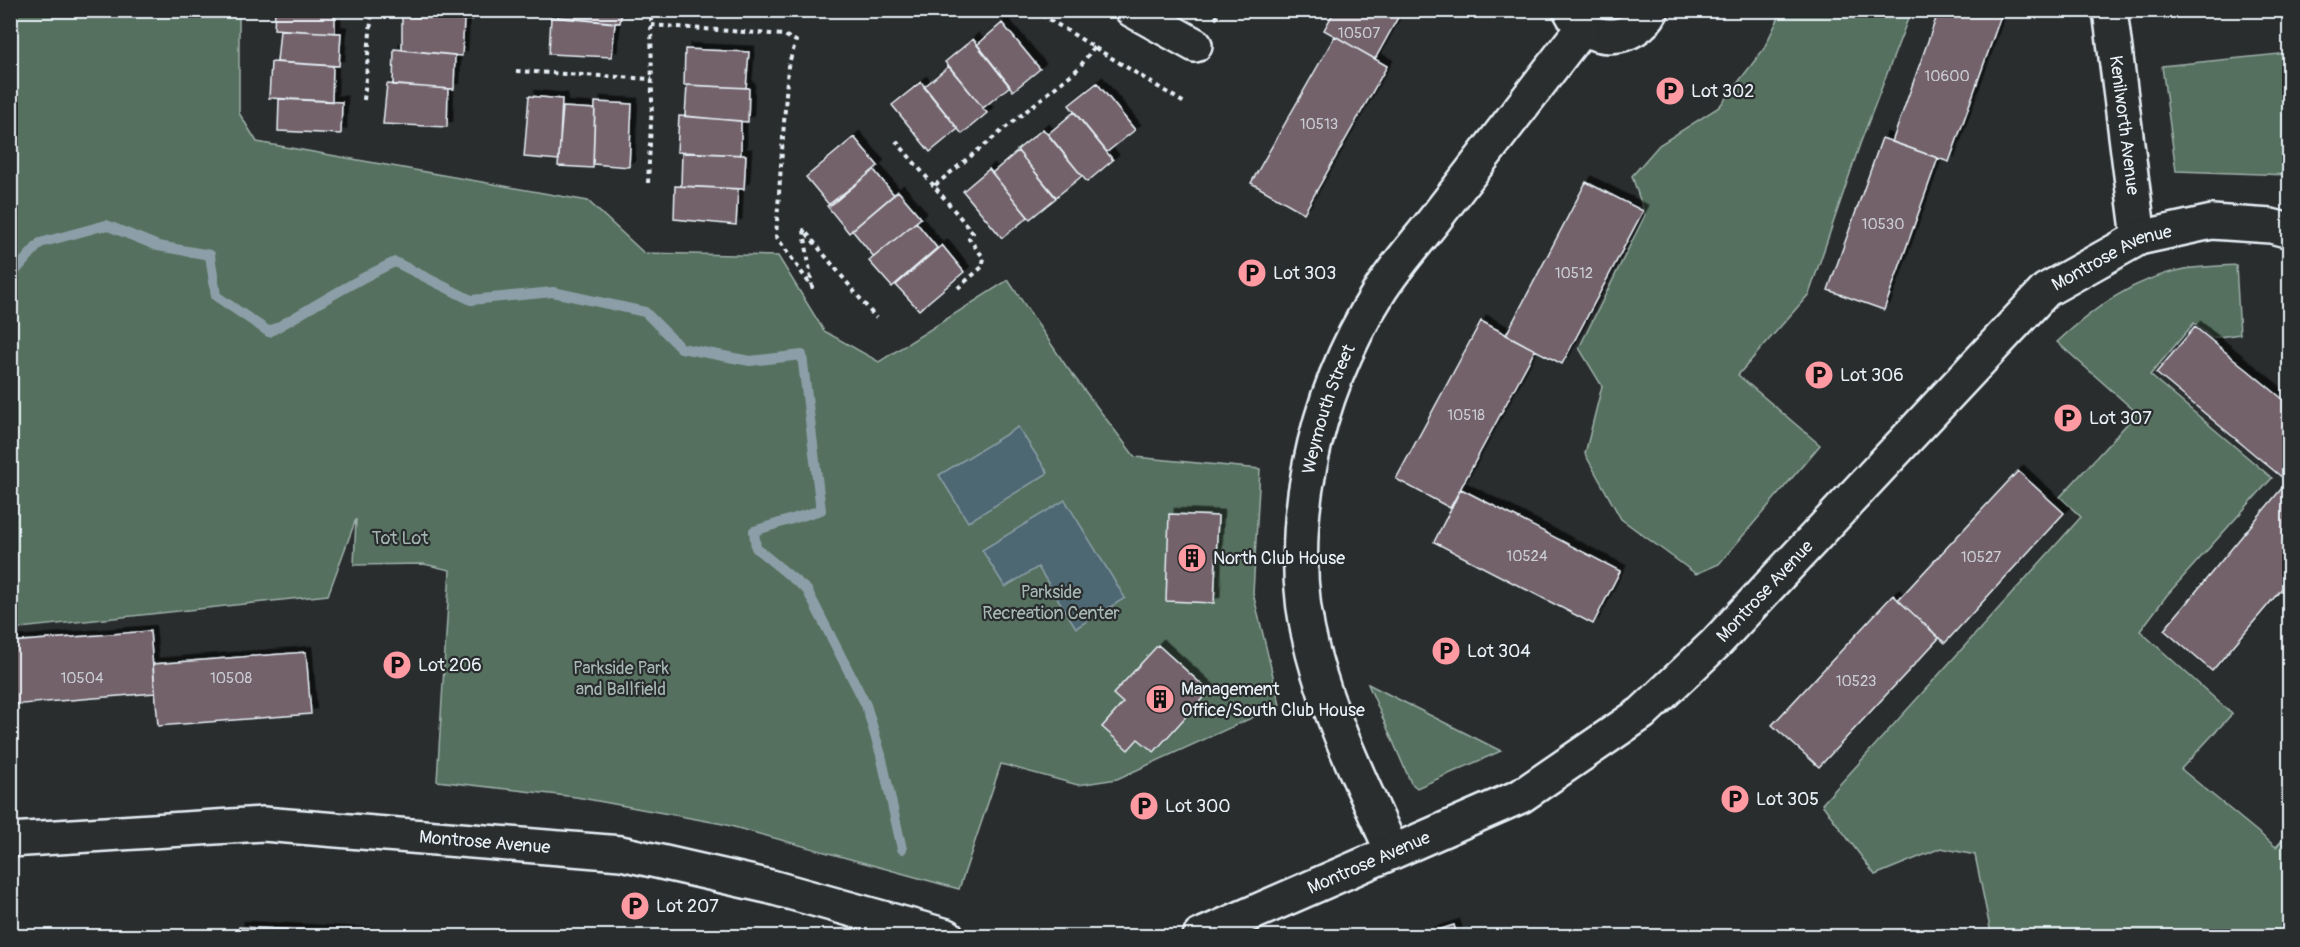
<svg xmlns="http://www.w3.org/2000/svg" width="2300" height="947" viewBox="0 0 2300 947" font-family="Pangolin,sans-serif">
<defs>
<filter id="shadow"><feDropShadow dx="5.5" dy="-5.5" stdDeviation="0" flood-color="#0009"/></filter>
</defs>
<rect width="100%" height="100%" fill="#2a2d2e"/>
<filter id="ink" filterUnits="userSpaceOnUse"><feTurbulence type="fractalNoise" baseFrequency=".0167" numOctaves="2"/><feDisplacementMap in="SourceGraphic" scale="12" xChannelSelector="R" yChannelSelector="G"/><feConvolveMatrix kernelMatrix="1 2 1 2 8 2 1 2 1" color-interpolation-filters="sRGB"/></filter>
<g filter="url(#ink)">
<!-- green -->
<path fill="#55705e" stroke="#9eb0ab" stroke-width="1.5" d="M10,11H239V113L257,142L588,201L644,253L778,256L824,331L879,362L1008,280L1066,366L1135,457L1260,469L1253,593L1280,705L1117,779L1078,785L1001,764L959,889L723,824L576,797L437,781L450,570L424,564L354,565L356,519L328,595L11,629Z
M1782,11H1911L1860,144L1809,294L1738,375L1820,445L1719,564L1696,574L1621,519L1585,454L1602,386L1579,348L1645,215L1632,176L1659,145L1719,107L1763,50Z
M2289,53V175L2176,171L2162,66Z
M2236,265L2240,334L2212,338L2194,323L2150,375L2272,478L2167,595L2140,631L2232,714L2181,769L2276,847L2289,833V936H2018L1991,933L1975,855L1941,848L1875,875L1822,804L2081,517L2060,497L2137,413L2057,342C2094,308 2134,278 2185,269C2202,266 2220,266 2236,265Z
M1368,684L1501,751L1417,788L1411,783Z"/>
<!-- water -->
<path fill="#4e6873" stroke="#8c9fa8" stroke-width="1.5" d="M1018,427L1048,473L968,522L939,475Z
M1065,500L1125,598L1076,628L1038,567L1005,587L982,550Z"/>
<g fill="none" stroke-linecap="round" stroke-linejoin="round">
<!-- stream -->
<path stroke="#8c9fa8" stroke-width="10" d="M10,277L40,243L106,225L158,246L210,255L216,296L269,332C311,309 352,281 395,262L471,300L553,292L645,312L681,348L750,361L802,355L821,510L754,531L756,548L807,590L866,705L881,755L902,849"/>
</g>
<!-- building -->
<path fill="#73626b" stroke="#e8f1f8" stroke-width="1.5" filter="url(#shadow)" d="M275,10H335V33L274,29Z
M409,10H472V20L409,16Z
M558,10H622L620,23L558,17Z
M1335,10H1402L1375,59L1324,30Z
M1939,10H2003L1949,162L1892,142Z
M402,16L464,20L462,56L402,50Z
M551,17L615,23L612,57L549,54Z
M1002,23L1040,69L1013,91L977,45Z
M280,30L341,33L339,66L277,62Z
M1335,36L1387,66L1304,213L1251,183Z
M973,39L1010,86L983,108L945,62Z
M394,49L455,55L454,89L393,85Z
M685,49L749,52L746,88L684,85Z
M271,62L333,66L332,101L269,98Z
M949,66L987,113L962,134L924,87Z
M921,82L958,129L930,152L892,105Z
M1097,83L1135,130L1107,152L1069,105Z
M387,84L448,89L447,127L383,124Z
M687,85L749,88L748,122L685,116Z
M529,96L562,99L559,160L524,157Z
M279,99L342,102L341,134L278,131Z
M595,102L632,104L629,167L593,164Z
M563,107L595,109L593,168L558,166Z
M1074,112L1113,160L1087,182L1048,134Z
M679,116L741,121V155L677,152Z
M1043,129L1082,176L1056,197L1017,150Z
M854,137L878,166L830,206L806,177Z
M1882,138L1938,158L1884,310L1828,290Z
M1018,151L1056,198L1030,219L992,173Z
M682,152L746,155L744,189L681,186Z
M989,169L1028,217L1002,238L963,191Z
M874,170L894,195L849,233L827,206Z
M1586,182L1643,211L1562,364L1506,335Z
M675,186L738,189L736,225L674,219Z
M898,191L921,218L874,257L852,230Z
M916,222L937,248L892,287L869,261Z
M942,245L964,272L919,310L896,285Z
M1481,321L1535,350L1450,508L1396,479Z
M2195,327L2290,405V484L2156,373Z
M2018,471L2064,513L1945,643L1898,600Z
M2287,482L2290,484V579L2212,671L2164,630Z
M1461,489L1620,571L1593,624L1434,542Z
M1169,514L1218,516L1214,603L1166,601Z
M1893,595L1939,638L1819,767L1772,725Z
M150,631L155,693L10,705V642Z
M1158,645L1209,691L1154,752L1138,739L1128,750L1102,727L1123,703L1113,694Z
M306,652L311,714L158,726L153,664Z
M1454,925L1457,936H1420Z
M239,927L393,935V936H238Z"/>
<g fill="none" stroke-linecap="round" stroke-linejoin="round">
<!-- minor casing -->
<g stroke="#e8f1f8" stroke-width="38">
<g id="minor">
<path d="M1132,10L1195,45"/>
<path d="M1570,10C1587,46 1635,43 1652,10"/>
<path id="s1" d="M2110,10L2139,238"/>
<path id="s2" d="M10,840L263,824L621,853L771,887L947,936"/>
<path id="s3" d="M1392,851C1363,786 1331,722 1313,653C1281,534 1314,395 1379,292C1396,265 1419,240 1438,215C1486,152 1535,90 1583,27"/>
<path id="s4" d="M1200,936L1521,796L1642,713L1715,644L2046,290L2139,238L2212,222L2271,226L2290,231"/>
</g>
</g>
<!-- path -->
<path stroke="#e8f1f8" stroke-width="4" stroke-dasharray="4.5 4.5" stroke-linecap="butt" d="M1034,10L1186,104
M1215,19L1222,10
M651,25L784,35L796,41L788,66L776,236L812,287L804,230L876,318
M516,71L652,79
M364,100L372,10
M896,141L934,186
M648,183L652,103L651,10
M958,288L982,267L984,258L969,239L973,233L934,186L1079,68L1094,47"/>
<!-- minor -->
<use href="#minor" stroke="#2a2d2e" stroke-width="33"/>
</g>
</g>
<!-- icons -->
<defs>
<g id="parking-disc" transform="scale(1.5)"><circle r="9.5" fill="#ff9aa2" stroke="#2a2d2e"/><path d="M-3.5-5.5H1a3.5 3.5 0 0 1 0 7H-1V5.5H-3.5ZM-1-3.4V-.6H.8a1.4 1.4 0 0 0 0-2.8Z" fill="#111"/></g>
<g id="building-disc" transform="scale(1.5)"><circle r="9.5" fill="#ff9aa2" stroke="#2a2d2e"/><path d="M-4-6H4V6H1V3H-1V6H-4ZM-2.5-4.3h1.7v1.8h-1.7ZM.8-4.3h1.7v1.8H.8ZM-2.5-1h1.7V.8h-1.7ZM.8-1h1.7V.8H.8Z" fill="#111"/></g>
</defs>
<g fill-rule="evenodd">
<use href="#parking-disc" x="1670" y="91"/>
<use href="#parking-disc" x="1252" y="273"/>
<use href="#parking-disc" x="1819" y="375"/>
<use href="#parking-disc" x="2068" y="418"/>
<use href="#building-disc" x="1192" y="558"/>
<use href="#parking-disc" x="1446" y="651"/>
<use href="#parking-disc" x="397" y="665"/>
<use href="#building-disc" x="1160" y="699"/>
<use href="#parking-disc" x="1735" y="799"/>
<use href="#parking-disc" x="1144" y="806"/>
<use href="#parking-disc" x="635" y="906"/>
</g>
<g text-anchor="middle" stroke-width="4.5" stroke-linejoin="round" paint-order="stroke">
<!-- number labels -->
<g font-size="15" fill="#cbcdd5">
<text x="1359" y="38">10507</text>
<text x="1947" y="81">10600</text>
<text x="1319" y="129">10513</text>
<text x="1883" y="229">10530</text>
<text x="1574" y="278">10512</text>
<text x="1466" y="420">10518</text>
<text x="1527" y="561">10524</text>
<text x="1981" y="562">10527</text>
<text x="82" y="683">10504</text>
<text x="231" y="683">10508</text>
<text x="1856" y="686">10523</text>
</g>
<!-- poi labels -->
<g font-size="18" fill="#e8f1f8" stroke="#2a2d2e" text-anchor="start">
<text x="1691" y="97">Lot 302</text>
<text x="1273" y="279">Lot 303</text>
<text x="1840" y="381">Lot 306</text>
<text x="2089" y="424">Lot 307</text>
<text x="1213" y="564">North Club House</text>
<text x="1467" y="657">Lot 304</text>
<text x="418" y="671">Lot 206</text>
<text x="1181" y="695">Management<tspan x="1181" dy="21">Office/South Club House</tspan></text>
<text x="1756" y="805">Lot 305</text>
<text x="1165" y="812">Lot 300</text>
<text x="656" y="912">Lot 207</text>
</g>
<!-- street labels -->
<g font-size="18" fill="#e8f1f8" stroke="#2a2d2e">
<text dy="6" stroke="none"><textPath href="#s1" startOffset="116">Kenilworth Avenue</textPath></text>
<text dy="6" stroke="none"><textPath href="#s4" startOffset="1156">Montrose Avenue</textPath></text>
<text dy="6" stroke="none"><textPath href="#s3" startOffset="462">Weymouth Street</textPath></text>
<text dy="6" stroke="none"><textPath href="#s4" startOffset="670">Montrose Avenue</textPath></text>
<text dy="6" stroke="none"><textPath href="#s2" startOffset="476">Montrose Avenue</textPath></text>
<text dy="6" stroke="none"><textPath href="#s4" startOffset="184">Montrose Avenue</textPath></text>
</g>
<!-- park labels -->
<g font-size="18" fill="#a6b7b3" stroke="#2a2d2e">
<text x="400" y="544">Tot Lot</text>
<text x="1051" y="598">Parkside<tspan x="1051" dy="21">Recreation Center</tspan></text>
<text x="621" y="674">Parkside Park<tspan x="621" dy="21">and Ballfield</tspan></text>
</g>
</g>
<!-- margin -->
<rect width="2300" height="947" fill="none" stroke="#2a2d2e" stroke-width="36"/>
<rect x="18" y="18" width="2264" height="911" fill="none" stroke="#e8f1f8" stroke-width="2" filter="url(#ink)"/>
</svg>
